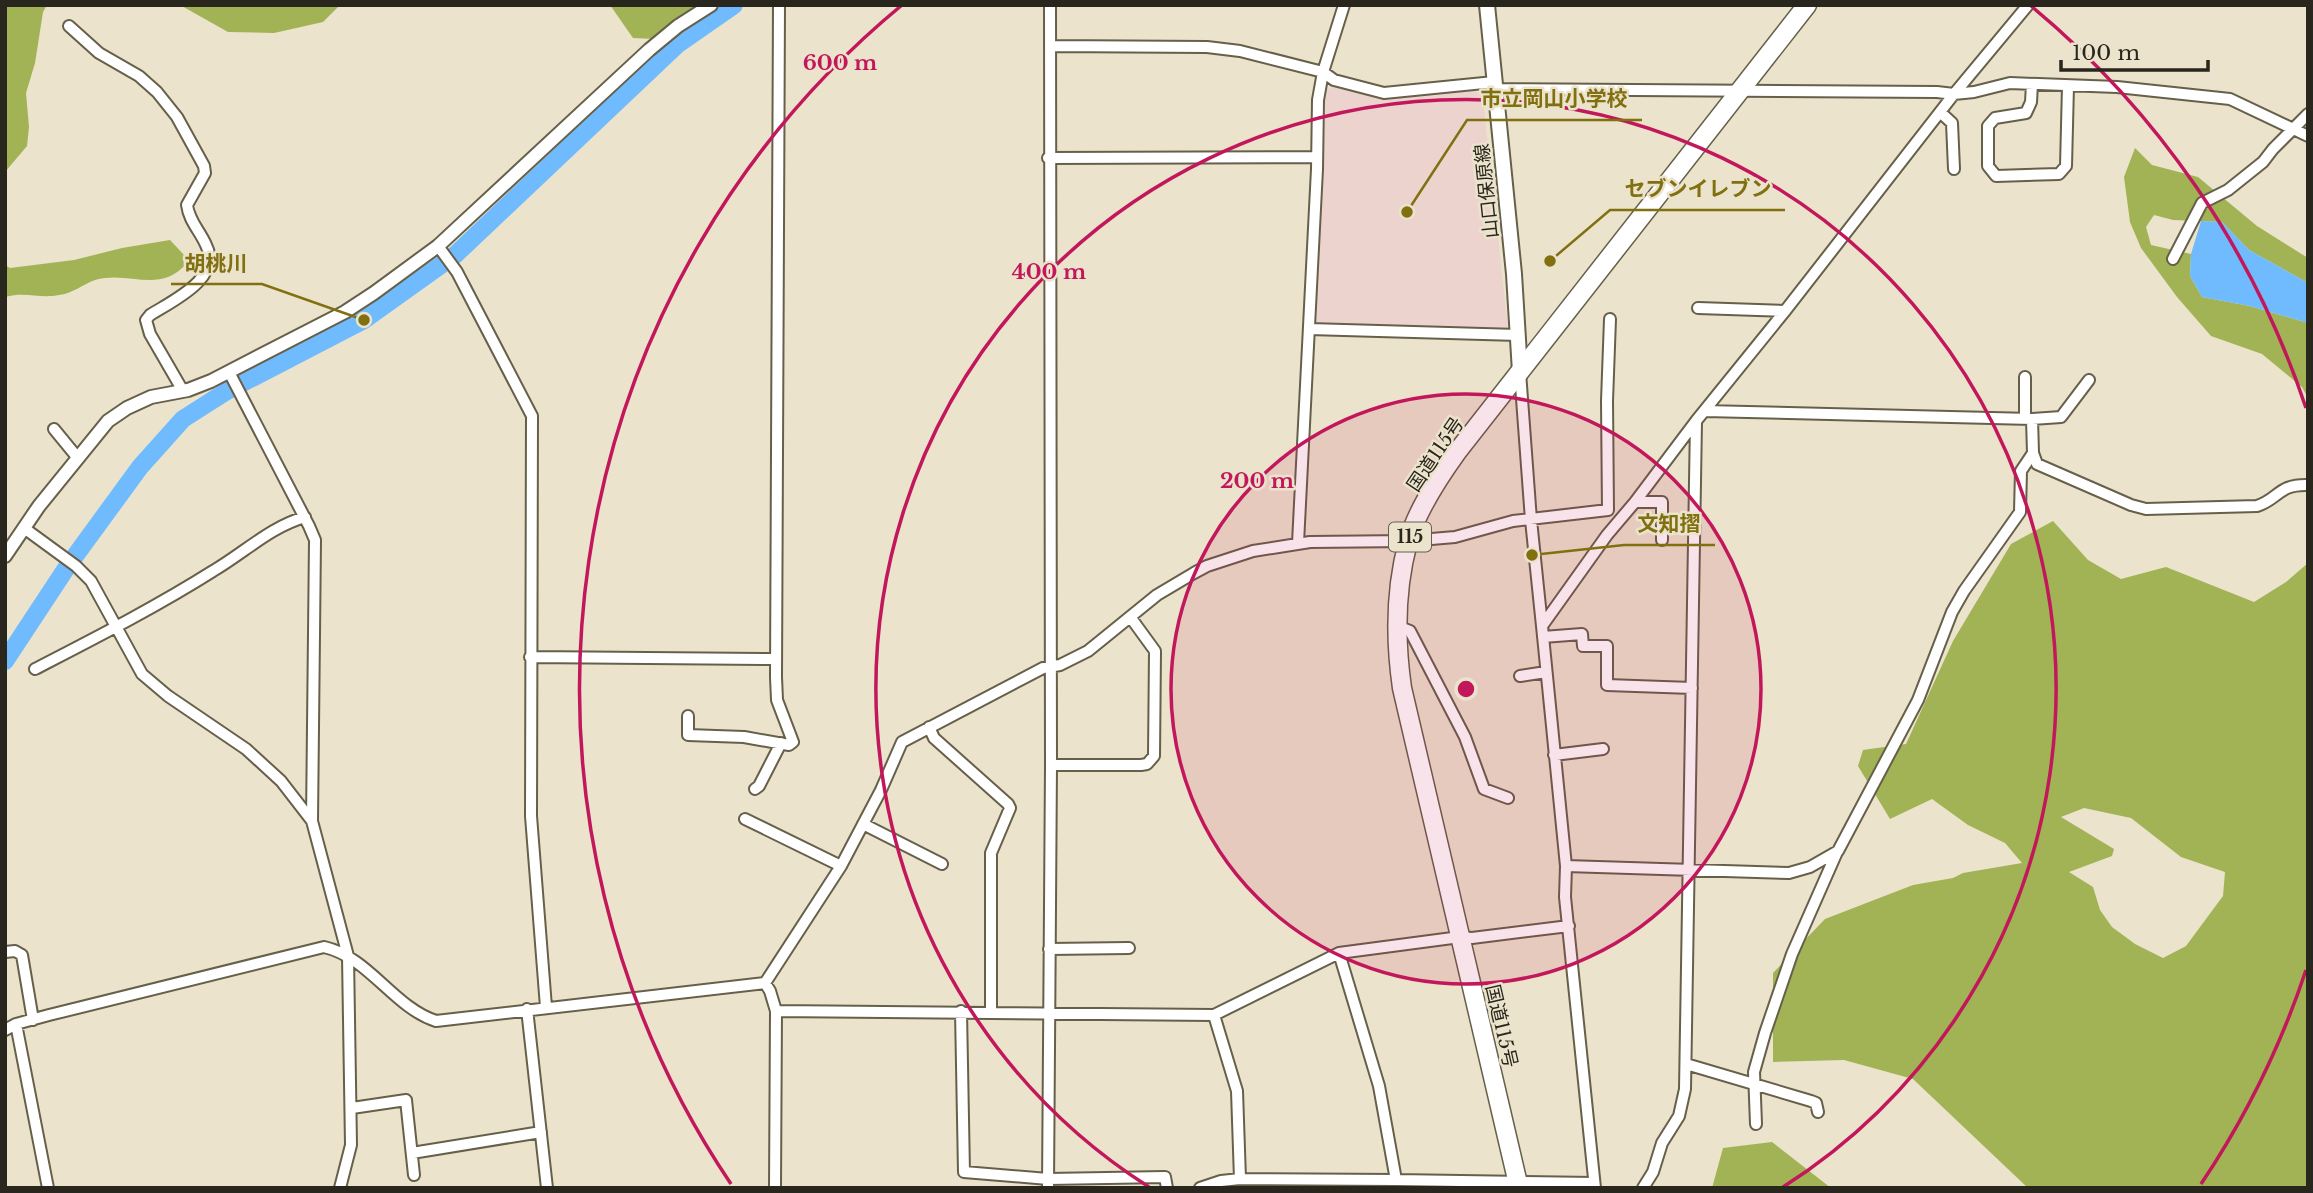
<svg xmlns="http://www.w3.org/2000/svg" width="2313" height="1193" viewBox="0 0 2313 1193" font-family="'Libre Baskerville','Noto Sans JP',serif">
<rect width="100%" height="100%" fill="#ebe3cc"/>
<!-- education -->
<path fill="#edd3cd" d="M1336,86L1376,98L1474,90L1481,95L1483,100L1508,328L1318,325L1313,321L1323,103L1326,90Z"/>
<!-- forest -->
<path fill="#a1b354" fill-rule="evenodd" d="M5,5H47L43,12L35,63L26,93L29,127L27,146L5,172Z
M180,5H340L323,22L274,33L228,32Z
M610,5H713L692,31L656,39L633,38Z
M2135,148L2152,165L2198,177L2257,226L2308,258V283L2249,250L2222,222L2173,220L2154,215L2146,227L2151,245L2191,254L2190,276L2202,297L2250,306L2308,323V398L2302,387L2262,354L2211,336L2177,297L2141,248L2130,222L2124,177Z
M170,240L184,255L187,263C159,295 130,270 95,280C83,284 72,294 59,295C39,299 26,291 5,297V265L10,268L74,260L122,248Z
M2053,521L2088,560L2121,579L2166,567L2254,602L2286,582L2308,563V1188H2028L1913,1079L1844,1060L1773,1062V973L1825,919L1913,885L1953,878L1963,873L2022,863L2005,843L1968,825L1932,799L1890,819L1858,766L1863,750L1906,744L1953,641L2011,544ZM2084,808L2131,818L2181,857L2225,872L2223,896L2186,946L2163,958L2135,944L2112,927L2100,910L2093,887L2069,872L2112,856L2114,849L2061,817Z
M1772,1142L1831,1188H1712L1723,1148Z"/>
<!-- water -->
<path fill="#70bafe" d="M2201,221L2222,222L2249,250L2308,283V323L2250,306L2202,297L2190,276L2191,254Z"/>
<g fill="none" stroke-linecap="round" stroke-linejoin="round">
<!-- river -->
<path stroke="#70bafe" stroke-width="18" d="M5,661L67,567L140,467L183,419L227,391L364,320L455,255L678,44L734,5"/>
<!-- minor casing -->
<g stroke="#665f4a" stroke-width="14">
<path id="minor" d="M1050,5L1051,765
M69,26L99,53L139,76L157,92L177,117L204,166L205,173L187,205C189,221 200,231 206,245C223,278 172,301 150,315L146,320L150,334L183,391
M1050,46L1207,47L1240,51L1323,72L1334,80L1384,93L1494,82
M2032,84L2031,102L2026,113L1995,118L1988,126V166L1996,176L2059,174L2066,166L2068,86
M1494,89L1937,92L1954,94L1974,92L2010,83L2117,87L2230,99L2308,136
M1940,112L1952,123L1954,169
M1048,158L1317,157
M438,246L457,272L532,416L531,816L546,1007
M2173,259L2202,203L2228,190L2263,162L2273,149L2308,114
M1698,308L1785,311
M1309,329L1518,335
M229,372L309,526L315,540L312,821L348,956L351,1145L340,1188
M1520,372L1531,520L1542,626
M1705,411L2032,419L2033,453L2037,464L2131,505L2146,509L2257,506C2279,499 2278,484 2308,485
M2025,419V377
M2032,419L2061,417L2089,380
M54,429L77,457
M1635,502H1662V540
M24,528L76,566L91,581L142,674L168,696L246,749L281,781L312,821
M1298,543L1317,169L1318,100L1323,72L1344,5
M1397,626L1410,631L1465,737L1484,789L1508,798
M1543,637L1582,634L1583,646H1607V685L1692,688
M530,657L776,659
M35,669C95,638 156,607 213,571C244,553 270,527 305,517
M1520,676L1546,672
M688,716V735L744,737L789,745L793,742L777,700L776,677L779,5
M929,727L934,738L1008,804L1010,808L991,853V1012
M1554,755L1603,749
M755,789L759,786L781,743
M745,819L841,866
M863,824L942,864
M1566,866L1789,873L1810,867L1838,851L1918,700L1952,612L1964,591L2020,512L2021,471L2033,453
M1049,949L1129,948
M5,952L15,951L22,955L33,1020
M1339,953L1379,1086L1396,1180L1594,1183
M765,983L841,866L881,790L902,742L1043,668L1060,665L1088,651L1157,595L1194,573L1207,566L1253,551L1310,542L1408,541L1455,537L1513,521L1608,510L1607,401L1610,319
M527,1009L547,1188
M961,1011L964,1172L1048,1179L1165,1177L1167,1188
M1214,1015L1237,1091L1240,1179
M16,1024L48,1188
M5,1030L16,1024L49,1015L324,947C369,957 393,1007 436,1021L765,983L770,991L776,1011L1214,1015L1339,953L1460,937L1472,938L1569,926
M1686,1064L1811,1101L1816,1103L1818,1112
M352,1108L406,1100L414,1175
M1756,1124L1754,1072L1765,1033L1792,954L1837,852
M412,1153L541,1132
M775,1188L776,1011
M1048,1188L1051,765H1141L1147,764L1154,756L1155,651L1131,618
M1200,1188L1221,1181L1240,1179L1396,1180
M1595,1188L1565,897L1566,866L1542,626L1607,535L1635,502L1696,421L1785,311L1954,94L2028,5
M1643,1188L1653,1172L1662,1143L1679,1116L1685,1089L1696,421"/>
</g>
<!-- tertiary casing -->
<g stroke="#665f4a" stroke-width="16">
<path id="tertiary" d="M5,556L39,506L108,421L127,408L151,397L188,390L211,381L345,312L374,293L438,246L649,50L678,26L711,5"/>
</g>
<!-- secondary casing -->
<g stroke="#665f4a" stroke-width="18">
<path id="secondary" d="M1487,5L1514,274L1520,372"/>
</g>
<!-- trunk casing -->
<g stroke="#665f4a" stroke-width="21">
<path id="trunk" d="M1519,1188L1402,688C1395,639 1395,590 1408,542C1416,512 1439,477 1457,452L1807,5"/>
</g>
<!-- minor -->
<use href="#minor" stroke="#fff" stroke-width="10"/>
<!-- tertiary -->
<use href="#tertiary" stroke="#fff" stroke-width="12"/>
<!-- secondary -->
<use href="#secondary" stroke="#fff" stroke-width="14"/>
<!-- trunk -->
<use href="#trunk" stroke="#fff" stroke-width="18"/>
</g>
<!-- distance rings -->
<circle cx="1466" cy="689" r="295" fill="#c2185b" fill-opacity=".12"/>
<g fill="none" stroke="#c2185b" stroke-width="3.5">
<circle cx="1466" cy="689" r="295"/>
<path d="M1149 1187A590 590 0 1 1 1783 1187"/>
<path d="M2306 970A886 886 0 0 1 2201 1184M731 1184A886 886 0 0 1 902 5M2030 5A886 886 0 0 1 2306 408"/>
</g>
<g text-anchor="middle" stroke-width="5" stroke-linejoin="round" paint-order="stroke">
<!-- shield labels -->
<rect fill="#ebe3cc" stroke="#635f52" stroke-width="2" x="1389" y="522.5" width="42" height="29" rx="5"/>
<g font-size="18" font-weight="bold" fill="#29261d">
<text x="1410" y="543">115</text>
</g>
<!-- street labels -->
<g font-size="19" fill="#29261d" stroke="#ebe3cc">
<text transform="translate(1486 191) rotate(-96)" y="7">山口保原線</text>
<text transform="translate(1435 454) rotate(-56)" y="7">国道115号</text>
<text transform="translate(1502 1026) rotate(77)" y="7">国道115号</text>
</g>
</g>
<circle cx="1466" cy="689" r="10" fill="#c2185b" stroke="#ebe3cc" stroke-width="3.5"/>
<g font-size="21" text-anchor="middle" font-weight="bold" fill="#c2185b" stroke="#ebe3cc" stroke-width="5" stroke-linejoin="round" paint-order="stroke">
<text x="840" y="70">600 m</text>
<text x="1049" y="279">400 m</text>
<text x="1257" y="488">200 m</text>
</g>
<!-- callouts -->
<path fill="none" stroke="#817010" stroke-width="2.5" d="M1407 212L1467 120H1642M1550 261L1610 210H1785M364 320L262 284H171M1532 555L1624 545H1715"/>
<g fill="#817010" stroke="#ebe3cc" stroke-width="2.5">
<circle cx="1407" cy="212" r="7"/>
<circle cx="1550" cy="261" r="7"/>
<circle cx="364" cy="320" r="7"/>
<circle cx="1532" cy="555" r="7"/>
</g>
<g font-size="21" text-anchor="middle" font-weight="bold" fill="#817010" stroke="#ebe3cc" stroke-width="5" stroke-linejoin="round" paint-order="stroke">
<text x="1554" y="106">市立岡山小学校</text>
<text x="1698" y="196">セブンイレブン</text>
<text x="216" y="271">胡桃川</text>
<text x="1669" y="531">文知摺</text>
</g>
<!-- border -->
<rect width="2313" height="1193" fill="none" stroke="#29261d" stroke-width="14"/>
<!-- scale -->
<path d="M2061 60v10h147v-10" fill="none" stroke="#29261d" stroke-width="3.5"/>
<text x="2072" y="60" font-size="21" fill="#29261d" stroke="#ebe3cc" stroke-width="5" paint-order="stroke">100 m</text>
</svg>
